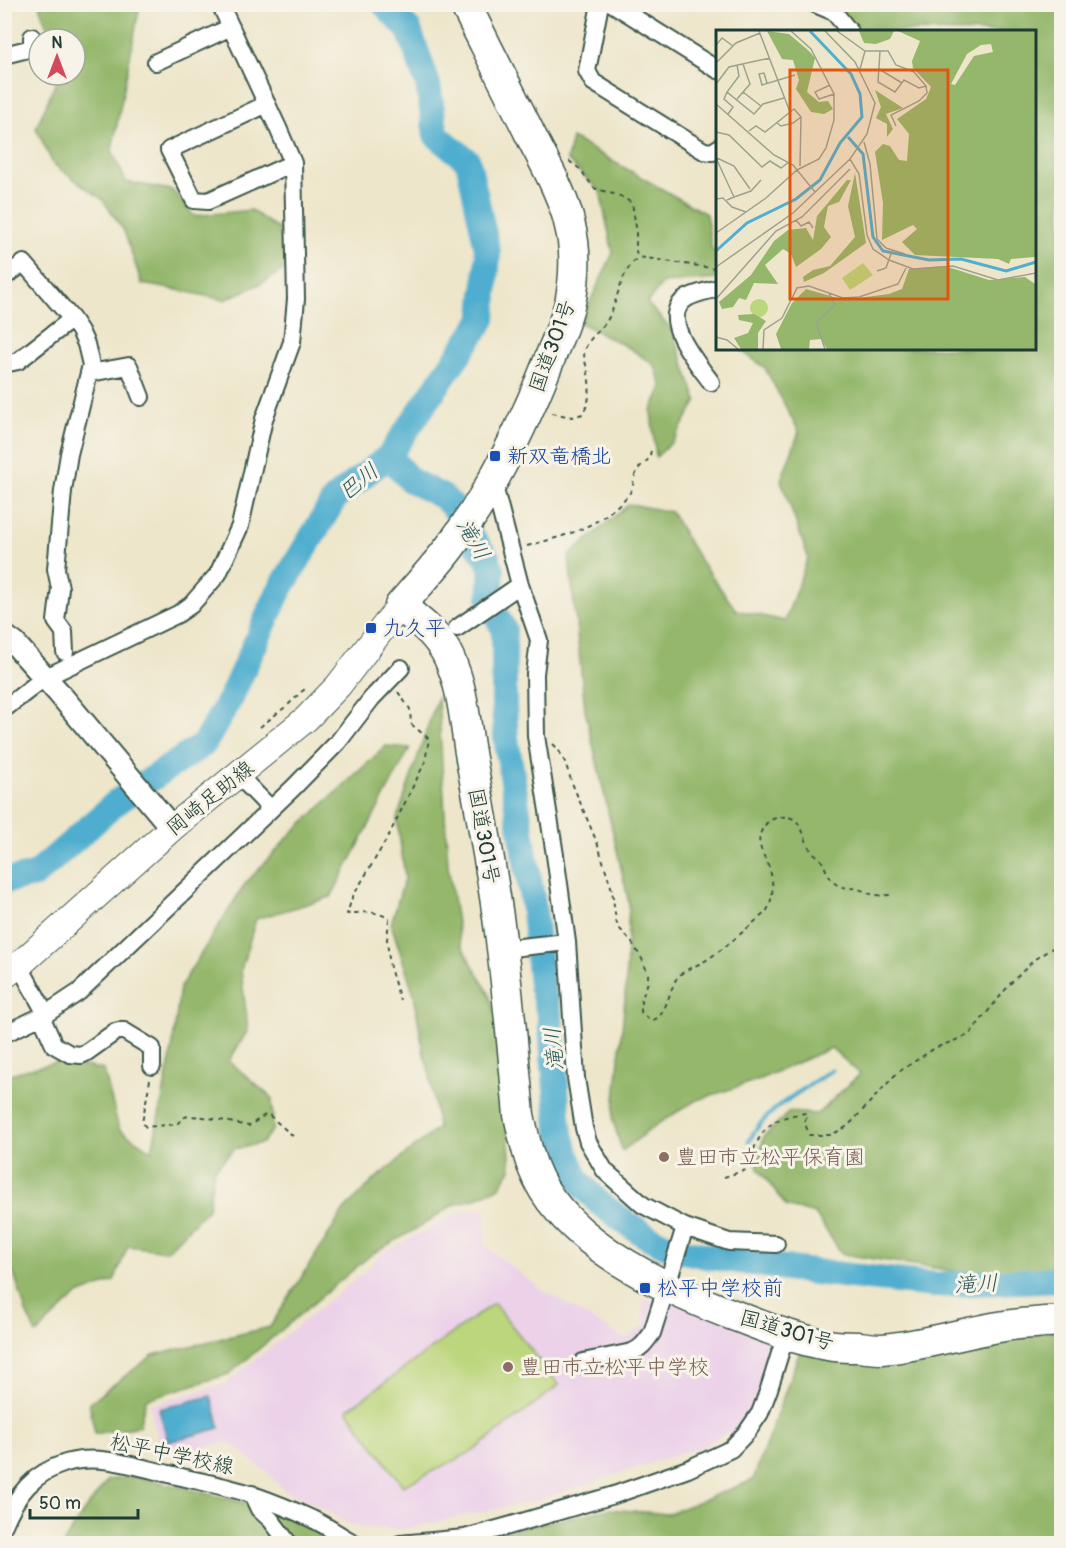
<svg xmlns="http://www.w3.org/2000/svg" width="1066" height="1548" viewBox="0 0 1066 1548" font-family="Pangolin,'Klee One',sans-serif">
<rect width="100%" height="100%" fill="#f7f3e8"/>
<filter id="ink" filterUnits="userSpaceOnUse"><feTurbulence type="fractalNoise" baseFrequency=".0167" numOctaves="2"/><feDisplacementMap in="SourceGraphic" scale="12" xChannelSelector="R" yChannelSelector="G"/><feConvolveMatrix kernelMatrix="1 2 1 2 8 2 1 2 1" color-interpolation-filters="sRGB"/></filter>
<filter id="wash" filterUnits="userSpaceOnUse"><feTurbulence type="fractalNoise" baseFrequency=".008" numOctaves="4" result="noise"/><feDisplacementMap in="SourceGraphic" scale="24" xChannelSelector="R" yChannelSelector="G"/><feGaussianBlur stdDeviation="1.35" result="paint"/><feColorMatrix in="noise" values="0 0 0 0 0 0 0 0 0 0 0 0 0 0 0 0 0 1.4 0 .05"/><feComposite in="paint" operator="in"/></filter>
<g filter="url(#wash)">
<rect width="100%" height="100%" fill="#ede6ca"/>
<!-- built -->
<path fill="#ecd1e9" d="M486,1208L485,1246L541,1289L625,1339L645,1325L642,1298L667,1302L768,1335L775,1350L753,1412L734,1437L727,1432L707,1445L538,1500L405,1529L367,1528L349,1524L309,1501L285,1491L270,1475L230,1442L162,1456L150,1405L225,1384L362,1274L382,1253L462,1211Z"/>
<!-- green -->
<path fill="#bbd67c" stroke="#6d8a58" stroke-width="1.5" d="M494,1303L559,1385L473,1451L403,1486L347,1410Z"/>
<!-- forest -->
<path fill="#94b76c" stroke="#5a7a50" stroke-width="1.5" d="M39,5H140L112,150L126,182L172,190L194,216L251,210L287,235V268L262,283L224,300L183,291L142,284L124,231L103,200L53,164L36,128L59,75H75V39H51Z
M839,5H1061V1270L968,1273L842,1254L815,1214L786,1206L757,1167L764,1136L789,1112L817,1114L860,1074L831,1048L760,1079L695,1101L659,1123L622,1151L613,1120L625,999L629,903L585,710L569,556L629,504L671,512L697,556L736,610L785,621L808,557L781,480L799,432L765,368L738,348H1034V32L854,31Z
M572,138L706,214L712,250H718V279L663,283L647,303L672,330L697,401L673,441L656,457L651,411L662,387L655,366L631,349L580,323L613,253L600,191L567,160Z
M438,696L448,865L460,943L489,993L500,1034L511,1169L499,1188L474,1199L453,1205L419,1227L372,1254L229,1374L146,1399L139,1426L95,1434L89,1403L153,1355L270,1327L344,1210L374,1180L438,1128L429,1071L423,1050L414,994L391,924L405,877L397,819Z
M386,746L410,748L331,897L256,919L241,970L248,1030L229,1061L272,1098L273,1129L262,1143L234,1149L214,1170L208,1209L167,1251L128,1246L114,1281L76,1296L36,1334L26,1312L16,1280L5,1252V1075L61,1061L104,1070L119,1129L152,1151L172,1050L180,987L245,884L293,832Z
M1061,1330V1543L449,1544L608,1509L668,1514L753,1480L801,1348Z
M135,1476L275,1510L341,1543L63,1544L84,1511L108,1480Z"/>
<!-- water -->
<path fill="#50aecf" stroke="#387682" stroke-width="1.5" d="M211,1396L220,1428L168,1442L159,1409Z"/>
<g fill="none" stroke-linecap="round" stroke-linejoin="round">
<!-- stream -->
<path stroke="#50aecf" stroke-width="4.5" d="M749,1141C765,1108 803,1091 831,1070"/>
<!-- river -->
<path stroke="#50aecf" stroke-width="26" d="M389,456L410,480L443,497L458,512L466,529L487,558L492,570L490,598L493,610L504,629V706L506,738L534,910L541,985L550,1017L559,1127L566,1153L577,1179L599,1203L625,1222L648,1237L671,1248L711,1257L806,1271L934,1285L1062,1279
M4,881L35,875L118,801L204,744L231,697L278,593L335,498L389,456L483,319L488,253L468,161L436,135L428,85L409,30L384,4"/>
</g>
</g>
<g filter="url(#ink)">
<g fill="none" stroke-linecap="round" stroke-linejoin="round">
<!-- street casing -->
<g stroke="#3e564a" stroke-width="20">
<path id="street" d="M600,4L587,71L593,82L704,151L713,152L718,148
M613,4L718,70
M815,4L834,12L850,32
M4,55L32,48V37
M156,62L231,27
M267,104L169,150L194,200L208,201L293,163
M4,277L24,263L72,319L18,361L4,364
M90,373L129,366L141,397
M711,382C698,364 656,316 687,298C696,293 708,291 718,288
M493,482L520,585L539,640L535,674L536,736L555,855L567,942L576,1078L584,1128L588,1142L605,1171L643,1205L685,1227L729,1242L776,1244
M457,628L520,585
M65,652L64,632L56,621L60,588L56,569L63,491L69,454L91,365L86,344L80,331L72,319
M4,709L44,678L178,614L191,605L218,574L240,526L264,419L292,342L296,299L293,163L278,128L220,4
M238,775L270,808
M502,949L567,942
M19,965L46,1014
M41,1016L54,1045L70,1054L81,1055L87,1052L115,1032L119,1031H124L152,1048V1066
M4,1034L46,1014L79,992L293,788L338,742L372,698L401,668
M583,1362L632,1352C642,1348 646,1341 652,1333L685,1227
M252,1494L259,1509L271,1520L289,1544
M4,1525C17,1494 33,1473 66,1463C99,1453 137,1467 169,1474C196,1481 227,1486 253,1495C273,1502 293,1510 312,1519C328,1526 341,1537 356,1544
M400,1544L465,1538L505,1527L614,1495L688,1469L731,1449L747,1432L760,1413L769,1389L786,1334"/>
</g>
<!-- secondary casing -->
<g stroke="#3e564a" stroke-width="26">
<path id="secondary" d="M4,636L15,644L58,692L172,828"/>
</g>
<!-- primary casing -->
<g stroke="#3e564a" stroke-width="28">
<path id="primary" d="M4,976L19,965L172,828L306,719L338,686L400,606"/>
</g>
<!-- highway casing -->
<g stroke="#3e564a" stroke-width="33">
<path id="highway" d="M465,4C487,48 509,91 530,134C544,162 564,196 570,226C576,249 575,275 571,298C567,319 557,339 550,358C524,424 493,490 450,547C435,567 417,586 400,606C419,621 439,635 449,658C465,692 465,729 472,764C483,825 495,886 502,948C509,1004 514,1060 519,1115C527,1152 533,1181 559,1210C603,1261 679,1295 741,1318C769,1329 798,1340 828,1345C838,1347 849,1347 859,1347C867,1348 875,1349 882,1349C934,1345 983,1325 1034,1323C1043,1322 1052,1321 1062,1322"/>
</g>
<!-- path -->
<path stroke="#3e564a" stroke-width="2" stroke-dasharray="4.5 4.5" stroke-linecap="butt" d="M569,161L580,169L594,188L620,196L632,203L636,227V252L639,257L718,269
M552,413L572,417L583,414C592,397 590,385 587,368C585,362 583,355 585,349C589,337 602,330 608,319C619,299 619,272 639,257
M527,546C559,537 585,532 611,511C618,505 626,499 631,491C634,485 633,479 636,473C641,461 651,465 651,447
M398,692L410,709L411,724L429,739L425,762L388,837L352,898L347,914C362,912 377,910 389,919L387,940L390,968L400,1000
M260,727L289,704L301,692L308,687
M553,744L558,749L565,762L572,783L598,845L612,890L616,921L619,928L631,941L642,959L648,974V982L641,1001V1012C663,1038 668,990 677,978C685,968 698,966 708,959C729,945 747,928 766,912C774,899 774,882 769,867C764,854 754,843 763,828C767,821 773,818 781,817C804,814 802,839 812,852C813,853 818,856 819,857C826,866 827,878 836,884C843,889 851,887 858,889C863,890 867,893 871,894C878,896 886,895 894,895
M150,1080L142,1123L146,1127L177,1124C180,1121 182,1119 185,1117C196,1113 236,1124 249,1126L265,1115H269L294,1137
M724,1177L746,1170C754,1150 759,1126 783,1118C790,1115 799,1114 806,1113L805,1123L809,1135H831L848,1126L897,1073L935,1048L969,1035L1010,984L1035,959L1062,942
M11,1538L18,1544"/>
<!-- street -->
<use href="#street" stroke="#fff" stroke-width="16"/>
<!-- secondary -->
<use href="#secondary" stroke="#fff" stroke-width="22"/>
<!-- primary -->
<use href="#primary" stroke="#fff" stroke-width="26"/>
<!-- highway -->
<use href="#highway" stroke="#fff" stroke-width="30"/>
</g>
</g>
<!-- markers -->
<g fill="#1a4fb4" stroke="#f7f3e8" stroke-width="2">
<rect x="489" y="450" width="12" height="12" rx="3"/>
<rect x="365" y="622" width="12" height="12" rx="3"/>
<rect x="639" y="1282" width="12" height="12" rx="3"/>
</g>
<g fill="#8d6e63" stroke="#f7f3e8" stroke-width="2">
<circle cx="664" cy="1157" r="6"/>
<circle cx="508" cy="1367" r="6"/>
</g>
<g text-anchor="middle" stroke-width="6" stroke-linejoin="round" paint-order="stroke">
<!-- street labels -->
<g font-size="21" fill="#1f3d34" stroke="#f7f3e8">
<text transform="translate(552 346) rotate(-70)" y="7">国道301号</text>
<text transform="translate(210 798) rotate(-39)" y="7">岡崎足助線</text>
<text transform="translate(484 836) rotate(80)" y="7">国道301号</text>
<text transform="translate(787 1330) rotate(16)" y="7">国道301号</text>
<text transform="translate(172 1454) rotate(12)" y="7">松平中学校線</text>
</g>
<!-- transit labels -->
<g font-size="21" fill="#164399" stroke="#f7f3e8" text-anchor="start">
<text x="507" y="463">新双竜橋北</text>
<text x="383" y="635">九久平</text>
<text x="657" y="1295">松平中学校前</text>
</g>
<!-- education labels -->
<g font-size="21" fill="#785e54" stroke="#f7f3e8" text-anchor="start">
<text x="676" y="1164">豊田市立松平保育園</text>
<text x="520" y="1374">豊田市立松平中学校</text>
</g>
<!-- water labels -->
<g font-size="22" font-style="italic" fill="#2b595b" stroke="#f7f3e8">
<text transform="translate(358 481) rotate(-39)" y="8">巴川</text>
<text transform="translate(474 539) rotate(60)" y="8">滝川</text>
<text transform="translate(553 1049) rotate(-95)" y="8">滝川</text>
<text transform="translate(976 1283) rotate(-3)" y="8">滝川</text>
</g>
</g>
<!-- overview -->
<g transform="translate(716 30)">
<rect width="320" height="320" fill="#ede6ca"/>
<path d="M147,233L157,245L134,260L126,248ZM34 278a9 9 0 1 1 18 0a9 9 0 1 1-18 0Z" fill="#bbd67c"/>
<path d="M51,1L73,4L93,21L99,28L91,62L103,72L112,71L117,79L108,84L95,82L80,59L83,50L77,30L66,29ZM143,1H178L174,9L160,14L148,13ZM182,1H319V227L295,229L293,234L282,229L199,225L186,212L201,199L197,195L166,210L167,173L159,122L167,114L174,116L183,130L191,131L193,104L181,89L210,69L215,57L197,38L196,31L204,11ZM265,15L275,14L277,22L258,26L239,55L235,54L251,24ZM159,60L187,78L170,84L177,99L171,107V94L160,88L165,77ZM139,143L150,213L108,243L88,252L87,247L97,240L114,236L139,207L132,176ZM131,150H135L123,172L112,176L108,197L115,207L105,219L80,237L75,224L67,219L49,235L62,254L38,253L30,270L23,268L17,277L6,279L3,272L35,245L58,211L72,200L90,198L97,210L101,186ZM229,236L273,250L309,247L319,254V319H111L105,309L94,310L93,319H65L60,304L76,273L90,259L128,270L173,264L186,259L193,239ZM38,284L50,291L42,303V319H25L18,308L32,303L37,293L23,290L22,285Z" fill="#94b76c" fill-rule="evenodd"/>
<path fill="none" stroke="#50aecf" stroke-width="3" d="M132,107L147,124L157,207L167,221L213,230L245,229L290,241L320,232M0,221L31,193L80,169L104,150L124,113L146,87L144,64L135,44L94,1"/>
<path fill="none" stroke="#9ba28e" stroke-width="1.5" d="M43,1L74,82M109,1L139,32L159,73L151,104L134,129L143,144L151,205L157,219L173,230L197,239L237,236L282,250L320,243M121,1L149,21H172L180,35L198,42L210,56L203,58L188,50L179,62L162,52L164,21M0,15L6,8L17,16M0,33L20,13L44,3M21,35L23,46L11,62L38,84L47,74L68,68M144,39L149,21M163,39L186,53M51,53L48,43L43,44L46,55L79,45M0,54L13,37L54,28M114,55L99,62L103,69L118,64M11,62L8,69L17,77L12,84M27,62L45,76M21,69L34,54L27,34M0,74L58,125L77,135L99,162M180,96L175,85L203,71L211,63L210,56M33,101L40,96L49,102L78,79L85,87L77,93L65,96L61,93M0,102L13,105L46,137L54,131L65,138L73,132M148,112L154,134L161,209L170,218L189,224M0,128L18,167L11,170M1,128L18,136L34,159M84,136L85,87M18,167L35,161L45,150M0,169L7,168L16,177L30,182M80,190L85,196L93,192L97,198M0,203L50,168L81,140L103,129L110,118L118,90V64L95,19L75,1M0,237L77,183L134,129M161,241L170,238L176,221M0,269L60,201L86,187L134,139M0,307L11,310L22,319M47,319L48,300L66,288L81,258L93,256L127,268L143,267L182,254L190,238M109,319L100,293L119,275L112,262"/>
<path fill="#de580e" fill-opacity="0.15" stroke="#de580e" stroke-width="3" d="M74,40H232V269H74Z"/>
<rect width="320" height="320" fill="none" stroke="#1f3d34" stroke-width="3"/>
</g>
<!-- margin -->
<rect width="1066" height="1548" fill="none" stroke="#f7f3e8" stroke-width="24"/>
<!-- north arrow -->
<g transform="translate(57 57)"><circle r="28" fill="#f7f3e8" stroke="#a1aaa0" stroke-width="1.5"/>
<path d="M0-4.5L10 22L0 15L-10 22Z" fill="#d1495b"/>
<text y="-9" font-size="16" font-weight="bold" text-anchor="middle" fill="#1f3d34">N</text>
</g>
<!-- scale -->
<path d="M30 1509v9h108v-9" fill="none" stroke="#1f3d34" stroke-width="3"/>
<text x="39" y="1509" font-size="18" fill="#1f3d34" stroke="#f7f3e8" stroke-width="4.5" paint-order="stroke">50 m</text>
</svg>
